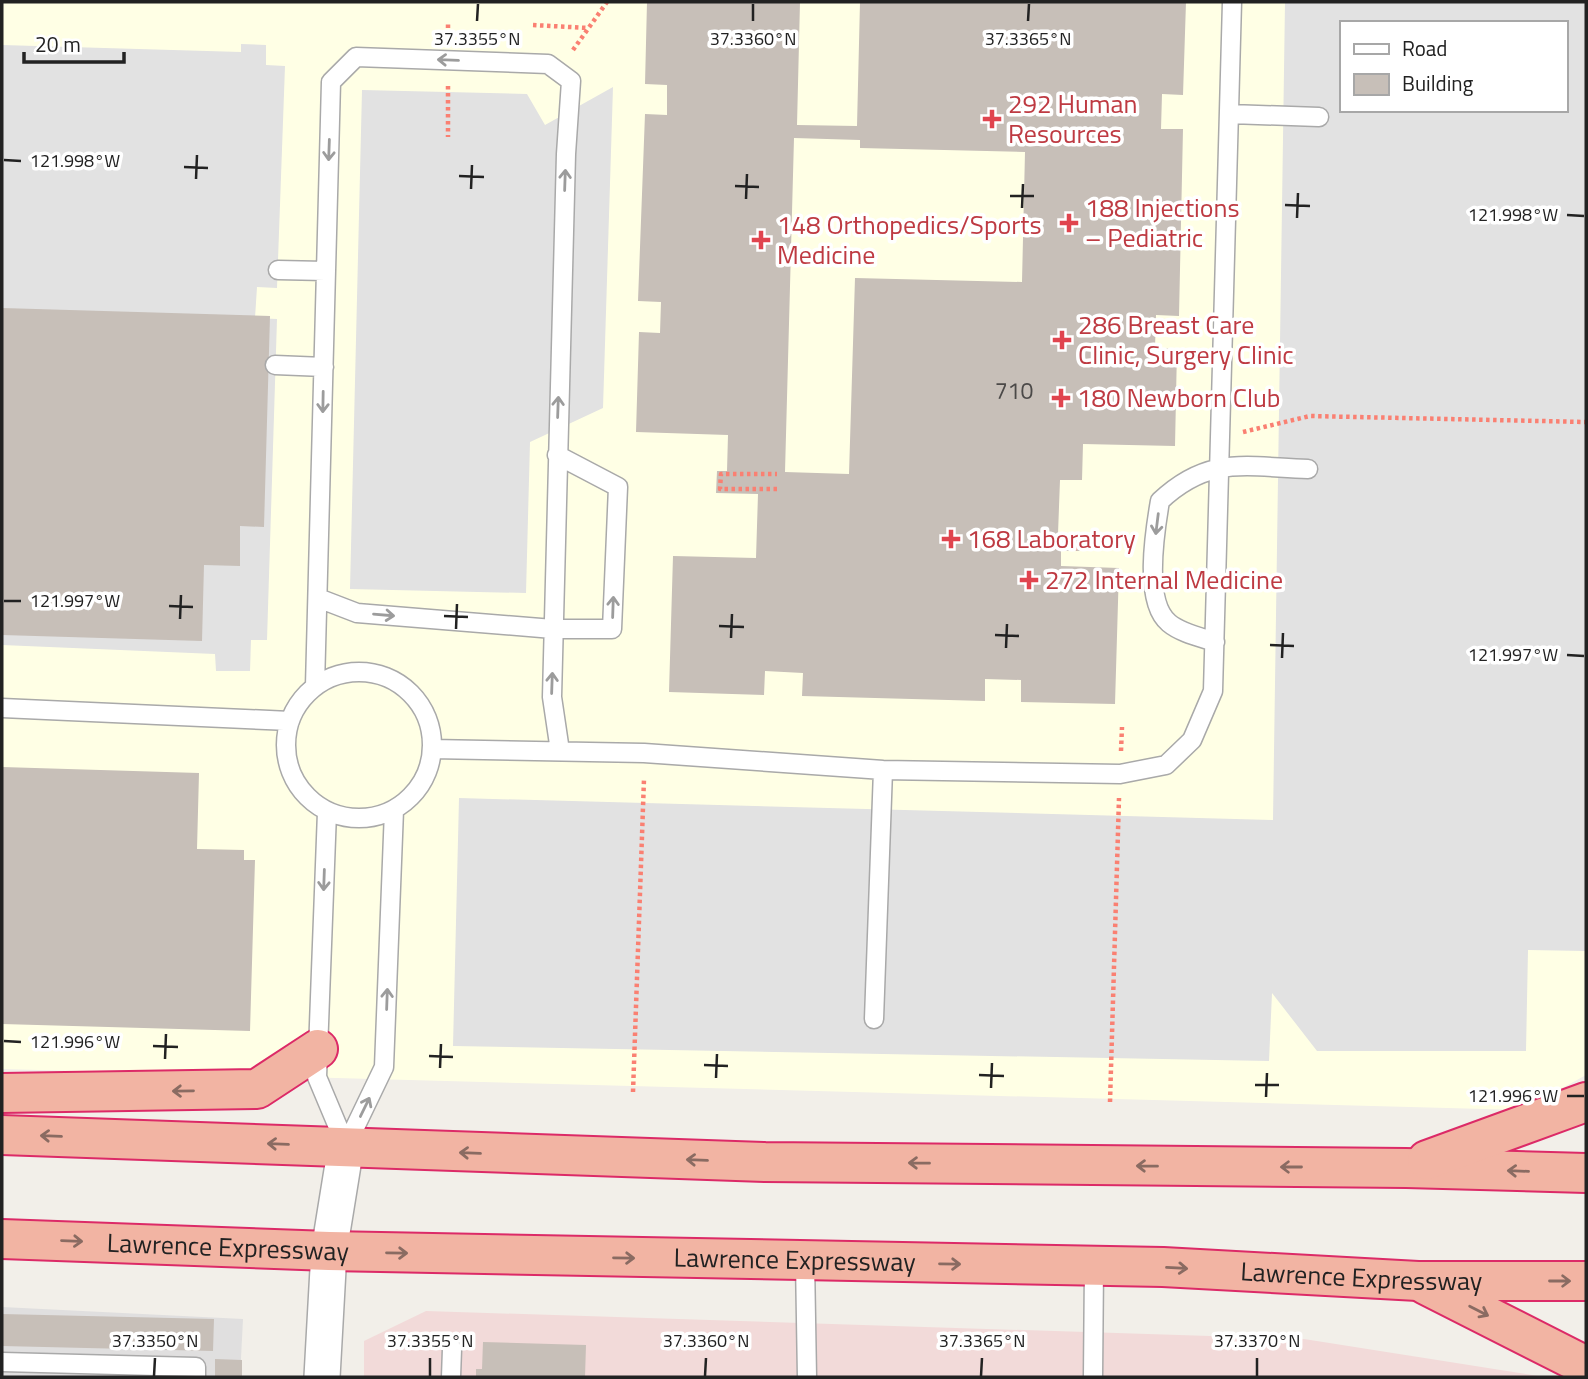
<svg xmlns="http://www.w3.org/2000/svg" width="1588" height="1379" viewBox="0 0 1588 1379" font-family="'Titillium Web',sans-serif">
<rect width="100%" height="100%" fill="#f2efe9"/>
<!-- residential -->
<path fill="#e0dfdf" d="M2,1307L243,1319L240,1377H2Z"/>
<!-- commercial -->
<path fill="#f2dad9" d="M426,1311L1304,1339L1545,1377H364V1341Z"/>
<!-- education -->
<path fill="#ffffe5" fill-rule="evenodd" d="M2,2H1586V1075L1522,1110L2,1069ZM1341,23H1565V110H1341Z"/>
<!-- parking -->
<path fill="#e2e2e2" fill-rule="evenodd" d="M1285,2H1586V951L1528,950L1526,1051H1317L1272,993L1269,1061L453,1046L459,798L1273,820ZM1341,23H1565V110H1341Z
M241,44L266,45V65L285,66L277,288L257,287L255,318L277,319L267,640H251L250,671H216L215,654L2,645V45L241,52Z
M613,87L603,408L530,442L526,593L350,589L362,90L527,94L545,125Z"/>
<!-- building -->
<path fill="#c7bfb8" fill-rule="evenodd" d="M647,2H800L797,125L857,126L860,2H1186L1183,95L1162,94L1161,129H1183L1179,316L1156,315L1155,348L1177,349L1175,446L1083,444L1082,480H1060L1058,534L1083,535V551H1061V566L1119,568L1115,704L1021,702V680L985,679V701L802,696L803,673L765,671L764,695L669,692L673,556L756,558L758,494L716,493L717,471H727L728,435L636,432L639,332L660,333L661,302L638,301L645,114L667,115V85L645,84ZM794,138L860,140V148L1025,152L1022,282L855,278L849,474L785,472Z
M2,308L270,316L264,527L240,526V566L204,565L202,641L2,635Z
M2,767L199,773L197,849L244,850V860H255L250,1031L2,1024Z
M2,1314L214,1319L213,1351L2,1346Z
M483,1342L586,1345L585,1377H476V1369H482Z
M215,1359L242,1360V1377H215Z"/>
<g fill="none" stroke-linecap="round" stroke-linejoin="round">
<!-- service casing -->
<g stroke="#a9a9a9" stroke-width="21">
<path id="service" d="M1230,114L1319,117
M278,270L325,271
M275,365L324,367
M318,598L357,613L553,629H612L618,487L557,455
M1215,642C1200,637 1181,633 1169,623C1143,602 1155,530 1160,501C1209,455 1246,467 1308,469
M286 745a73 73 0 1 1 146 0a73 73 0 1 1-146 0Z
M315,686L331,82L356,57L548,64L571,81L566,154L552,697L560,751
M2,708L290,721
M432,749L644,753L883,770L1120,774L1166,765L1192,740L1213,691L1232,2
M327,812L317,1077L346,1146
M874,1019L883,770
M346,1146L384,1067L394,810
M805,1261L807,1377
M2,1362L196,1367V1377
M451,1377L452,1349
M1093,1377L1094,1266"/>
</g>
<!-- minor casing -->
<g stroke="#a9a9a9" stroke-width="38">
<path id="minor" d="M322,1377L329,1251L346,1146"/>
</g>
<!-- trunk casing -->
<g stroke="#dc2a67" stroke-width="42">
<g id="trunk">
<path d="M2,1093L257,1089L318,1049"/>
<path d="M2,1135L765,1162L1406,1168L1586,1173"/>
<path d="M1427,1160L1586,1102"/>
<path id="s1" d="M2,1239L329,1251L1163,1267L1418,1281H1586"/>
<path d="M1426,1285L1586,1366"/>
</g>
</g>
<!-- path -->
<path stroke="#fa8072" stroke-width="4.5" stroke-dasharray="3.5 3.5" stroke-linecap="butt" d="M533,25L588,28
M448,35V22
M573,50L607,2
M448,86V137
M1243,432L1310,416L1586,422
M777,489H720L721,474H777
M1048,537H1078V548L1049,547Z
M1121,751L1122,727
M633,1092L644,779
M1110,1102L1119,798"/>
<!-- service -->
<use href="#service" stroke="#fff" stroke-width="18"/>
<!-- minor -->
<use href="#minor" stroke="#fff" stroke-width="35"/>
<!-- trunk -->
<use href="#trunk" stroke="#f2b4a3" stroke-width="38"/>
</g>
<!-- one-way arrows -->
<defs><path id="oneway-shaft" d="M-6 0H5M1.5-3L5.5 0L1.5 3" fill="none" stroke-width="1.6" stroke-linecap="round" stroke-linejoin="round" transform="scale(1.75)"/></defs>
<g stroke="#9c9c9c">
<use href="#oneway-shaft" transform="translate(448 60) rotate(-178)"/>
<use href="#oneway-shaft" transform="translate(329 150) rotate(92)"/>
<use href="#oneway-shaft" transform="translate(565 180) rotate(-88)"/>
<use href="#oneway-shaft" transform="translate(323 402) rotate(91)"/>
<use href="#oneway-shaft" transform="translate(558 407) rotate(-88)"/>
<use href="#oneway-shaft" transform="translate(1157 524) rotate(97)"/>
<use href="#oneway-shaft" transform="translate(613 607) rotate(-88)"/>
<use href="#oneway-shaft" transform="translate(384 615) rotate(5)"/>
<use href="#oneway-shaft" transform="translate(552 683) rotate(-88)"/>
<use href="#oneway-shaft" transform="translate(324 880) rotate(92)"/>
<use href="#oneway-shaft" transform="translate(387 999) rotate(-88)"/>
<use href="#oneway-shaft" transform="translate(365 1107) rotate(-64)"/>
</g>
<g stroke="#8a6b62">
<use href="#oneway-shaft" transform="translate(183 1091) rotate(179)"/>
<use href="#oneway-shaft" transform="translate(51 1136) rotate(-178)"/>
<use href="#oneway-shaft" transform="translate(278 1144) rotate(-178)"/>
<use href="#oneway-shaft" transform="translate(470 1153) rotate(-178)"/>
<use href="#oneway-shaft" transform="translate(697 1160) rotate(-178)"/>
<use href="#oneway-shaft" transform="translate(919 1163) rotate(-179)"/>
<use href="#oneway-shaft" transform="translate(1147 1166) rotate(-179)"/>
<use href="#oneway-shaft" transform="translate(1291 1167) rotate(-180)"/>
<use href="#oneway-shaft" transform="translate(1518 1171) rotate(-178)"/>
<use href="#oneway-shaft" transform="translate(72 1241) rotate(2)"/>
<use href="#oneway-shaft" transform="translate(397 1253) rotate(1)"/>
<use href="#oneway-shaft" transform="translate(624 1258) rotate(1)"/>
<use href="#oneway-shaft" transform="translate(950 1264) rotate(1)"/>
<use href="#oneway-shaft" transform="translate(1177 1268) rotate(3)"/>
<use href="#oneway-shaft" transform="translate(1560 1281)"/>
<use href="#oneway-shaft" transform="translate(1479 1311) rotate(27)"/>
</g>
<!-- ticks -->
<path fill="none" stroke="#222" stroke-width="2.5" d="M477,21L478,4M753,21V4M1028,21L1029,4M4,160L21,161M184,167L208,168M459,176L484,177M196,179L197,155M735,186L759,187M471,189L472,165M1010,196H1034M746,199L747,174M1285,205L1310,206M1022,208L1023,184M1567,215L1584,216M1297,218L1298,193M4,601H21M169,606L193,607M444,616L468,617M180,619L181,595M719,626L744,627M456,629L457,604M995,635L1019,636M731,638L732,614M1270,645L1294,646M1006,648L1007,624M1567,655L1584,656M1282,658L1283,633M4,1041L21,1042M153,1046L178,1047M429,1056L453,1057M165,1059L166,1034M704,1065L728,1066M440,1068L441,1044M979,1075L1004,1076M716,1078L717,1054M1255,1085H1279M991,1088L992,1063M1567,1096H1584M1266,1097L1267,1073M154,1376L155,1358M430,1376V1358M705,1376L706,1358M981,1376L982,1358M1257,1376V1358"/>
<!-- markers -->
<g fill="#e0444e" stroke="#fff" stroke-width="2.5">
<path d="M988.5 108.5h7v7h7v7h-7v7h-7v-7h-7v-7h7z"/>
<path d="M1065.5 212.5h7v7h7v7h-7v7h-7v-7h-7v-7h7z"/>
<path d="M757.5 229.5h7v7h7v7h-7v7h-7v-7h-7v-7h7z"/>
<path d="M1058.5 329.5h7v7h7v7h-7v7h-7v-7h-7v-7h7z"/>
<path d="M1057.5 387.5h7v7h7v7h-7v7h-7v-7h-7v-7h7z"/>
<path d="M947.5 528.5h7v7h7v7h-7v7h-7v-7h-7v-7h7z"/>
<path d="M1025.5 569.5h7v7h7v7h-7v7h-7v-7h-7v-7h7z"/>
</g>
<g text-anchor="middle" stroke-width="7" stroke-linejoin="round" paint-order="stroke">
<!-- number labels -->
<g font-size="23" fill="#4b4948">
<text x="1014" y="399">710</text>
</g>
<!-- health labels -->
<g font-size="26" fill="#be3a42" stroke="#fff" text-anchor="start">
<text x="1008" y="113">292 Human<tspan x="1008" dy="30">Resources</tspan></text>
<text x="1085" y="217">188 Injections<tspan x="1085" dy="30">– Pediatric</tspan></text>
<text x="777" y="234">148 Orthopedics/Sports<tspan x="777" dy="30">Medicine</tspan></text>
<text x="1078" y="334">286 Breast Care<tspan x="1078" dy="30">Clinic, Surgery Clinic</tspan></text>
<text x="1077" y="407">180 Newborn Club</text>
<text x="967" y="548">168 Laboratory</text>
<text x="1045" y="589">272 Internal Medicine</text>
</g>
<!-- street labels -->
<g font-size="26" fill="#222" stroke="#fff">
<text dy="9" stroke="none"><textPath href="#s1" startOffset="226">Lawrence Expressway</textPath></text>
<text dy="9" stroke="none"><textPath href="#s1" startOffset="793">Lawrence Expressway</textPath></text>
<text dy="9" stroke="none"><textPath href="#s1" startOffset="1360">Lawrence Expressway</textPath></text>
</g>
</g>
<g font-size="18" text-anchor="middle" fill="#222" stroke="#fff" stroke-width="7" stroke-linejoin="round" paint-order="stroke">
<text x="477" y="45">37.3355°N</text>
<text x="753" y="45">37.3360°N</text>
<text x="1028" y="45">37.3365°N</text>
<text x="75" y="167">121.998°W</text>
<text x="1513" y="221">121.998°W</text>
<text x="75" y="607">121.997°W</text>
<text x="1513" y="661">121.997°W</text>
<text x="75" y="1048">121.996°W</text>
<text x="1513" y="1102">121.996°W</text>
<text x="155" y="1347">37.3350°N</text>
<text x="430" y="1347">37.3355°N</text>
<text x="706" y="1347">37.3360°N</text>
<text x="982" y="1347">37.3365°N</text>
<text x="1257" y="1347">37.3370°N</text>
</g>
<!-- border -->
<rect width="1588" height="1379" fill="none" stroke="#222222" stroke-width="7"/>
<!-- legend -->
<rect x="1340" y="21" width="228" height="91" fill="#ffffff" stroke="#a7a7a7" stroke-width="2"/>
<rect x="1354" y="44" width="35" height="10" fill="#ffffff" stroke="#a7a7a7" stroke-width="2"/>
<text x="1402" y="56" font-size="21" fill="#222222">Road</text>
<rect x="1354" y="74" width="35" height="21" fill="#c7bfb8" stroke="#a7a7a7" stroke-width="2"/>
<text x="1402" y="91" font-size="21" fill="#222222">Building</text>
<!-- scale -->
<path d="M24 52v10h100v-10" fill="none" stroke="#222222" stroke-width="3.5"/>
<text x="35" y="52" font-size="21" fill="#222222" stroke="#ffffff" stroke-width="5" paint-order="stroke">20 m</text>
</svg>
